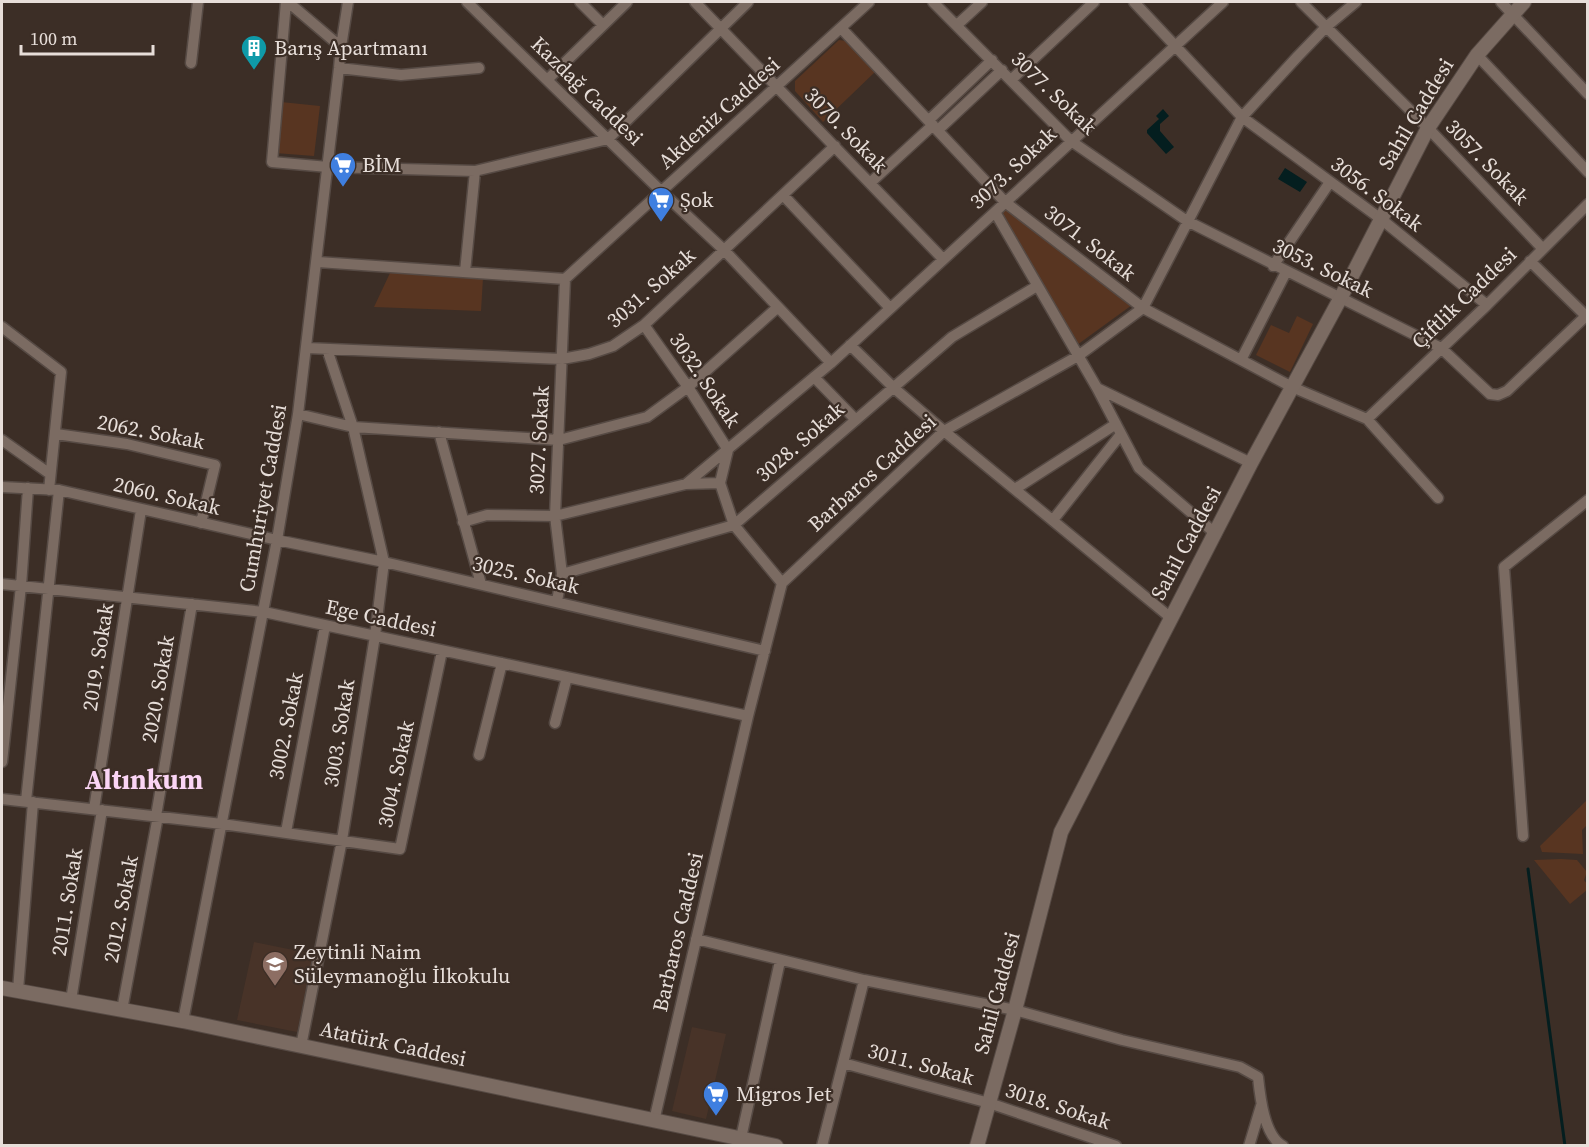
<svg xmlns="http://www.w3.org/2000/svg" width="1589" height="1147" viewBox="0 0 1589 1147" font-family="'Source Serif 4',serif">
<rect width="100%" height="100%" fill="#3c2e26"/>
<!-- built -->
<path fill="#483328" d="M254,942L313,954L297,1032L237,1020Z
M692,1027L726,1034L706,1119L672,1111Z"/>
<!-- green -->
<path fill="#583521" d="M839,40L846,41L876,71L823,122L795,91V81Z
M281,102L320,106L314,156L275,153Z
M1006,210L1132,305L1077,345L1001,212Z
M390,273L483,278L481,311L374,307Z
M1297,316L1313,324L1290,372L1256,355L1271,325L1289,333Z
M1587,800V825L1582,830L1583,854L1542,852L1540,846Z
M1561,859L1577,860L1587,872L1584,880L1587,884V890L1570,904L1534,860Z"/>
<!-- water -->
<path fill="#041e1f" d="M1163,109L1169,116L1160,124V131L1174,147L1166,154L1147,133V130L1159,119L1156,116Z
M1285,168L1307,182L1300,192L1278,179Z"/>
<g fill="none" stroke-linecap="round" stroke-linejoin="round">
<!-- stream -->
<path stroke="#041e1f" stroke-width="3" d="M1528,869L1565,1146"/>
<!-- street casing -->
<g stroke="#564a44" stroke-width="13">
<path id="street" d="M286,2L272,162L328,167L475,171L608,139L748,2
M467,2L662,192L724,250L831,363
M580,2L603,25
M695,2L943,259
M933,2L1071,141L1187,221L1441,348L1490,394L1498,395L1507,391L1588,314
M1134,2L1242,117L1381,219L1487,305
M1301,2L1428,128L1543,249
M1501,2L1588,94
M957,25L982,2
M841,28L1005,202L1143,308L1292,387L1367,419L1438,498
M341,47L348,2
M1477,55L1588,172
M191,63L198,2
M339,68L401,75L479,68
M547,80L627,2
M1011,80L1094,2
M929,120L992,60
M938,130L1002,70
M870,183L933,125
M783,195L890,308
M995,212L1097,388L1139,468L1216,534
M1530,261L1586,316
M318,262L565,279L869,2
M1273,266L1330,182
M465,272L475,171
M644,325L688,387L728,450L720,483L734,525L782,583
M2,327L61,372L49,490
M850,345L894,388L944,431L1171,618
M307,348L562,359L589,354L613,346L644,325L835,146
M1241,360L1286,272
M814,377L856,420
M1097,388L1251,463
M298,414L353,427L559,440L647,417L688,387L778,307
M1367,419L1487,305L1588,204
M439,432L481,584
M56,434L127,444L215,465L201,523
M2,440L50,474
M686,484L831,363L1223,2
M2,487L59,490L277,540L384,562L765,651
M1015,489L1116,424
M1053,520L1121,434
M463,522L487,515L555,516L686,484L720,483
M562,574L734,525L952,337L1037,286
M2,584L264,612L748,716
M557,601L562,574L555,516L565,279
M555,723L567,677
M479,755L502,663
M2,762L21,586L28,488
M2,799L222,824L400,849L442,651
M26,801L59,490
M94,809L141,510
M156,816L192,604
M286,832L325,626
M1523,836L1504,567L1588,500
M696,939L864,980L1015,1010L1122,1040L1240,1067L1258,1077C1260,1096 1264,1136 1283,1146
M18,990L33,802
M71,1000L102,810
M122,1010L158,816
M183,1021L277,540L298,414L339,68L341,47L288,2
M301,1046L342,840L375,636L384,562L353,427L327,349
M843,1063L989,1103L1116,1146
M654,1121L748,716L782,583L944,431L1078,356L1143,308L1242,117L1298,56L1326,27L1356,2
M741,1138L780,961
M822,1146L864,980
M1249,1146L1261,1106"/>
</g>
<!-- secondary casing -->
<g stroke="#564a44" stroke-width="16">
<path id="secondary" d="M2,988L183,1021L776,1146
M977,1146L1015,1010L1061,832L1251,463L1340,299L1428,128L1477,55L1524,2"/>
</g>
<!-- street -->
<use href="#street" stroke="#7b6b62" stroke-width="10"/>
<!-- secondary -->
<use href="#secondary" stroke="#7b6b62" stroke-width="14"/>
</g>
<!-- icons -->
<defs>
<g id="building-pin" transform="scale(1.35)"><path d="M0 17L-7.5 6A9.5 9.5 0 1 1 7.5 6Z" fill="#0f9aa8" stroke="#3c2e26"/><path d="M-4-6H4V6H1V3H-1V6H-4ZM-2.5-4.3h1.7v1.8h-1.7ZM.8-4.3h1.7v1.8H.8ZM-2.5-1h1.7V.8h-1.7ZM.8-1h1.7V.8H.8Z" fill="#fff"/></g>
<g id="supermarket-pin" transform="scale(1.35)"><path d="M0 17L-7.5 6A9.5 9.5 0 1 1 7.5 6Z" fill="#3f7fe0" stroke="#3c2e26"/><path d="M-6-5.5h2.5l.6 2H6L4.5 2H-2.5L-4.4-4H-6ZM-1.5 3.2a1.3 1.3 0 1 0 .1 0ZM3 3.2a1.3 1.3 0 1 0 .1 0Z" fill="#fff"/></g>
<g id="school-pin" transform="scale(1.35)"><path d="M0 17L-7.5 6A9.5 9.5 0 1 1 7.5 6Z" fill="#8d6e63" stroke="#3c2e26"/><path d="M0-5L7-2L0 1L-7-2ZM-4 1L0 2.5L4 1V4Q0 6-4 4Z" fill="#fff"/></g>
</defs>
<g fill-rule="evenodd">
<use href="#building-pin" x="254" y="48"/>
<use href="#supermarket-pin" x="343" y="165"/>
<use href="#supermarket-pin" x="661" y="200"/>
<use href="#school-pin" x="275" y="964"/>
<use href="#supermarket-pin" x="716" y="1094"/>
</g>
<g text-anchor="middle" stroke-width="4.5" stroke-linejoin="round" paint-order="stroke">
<!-- poi labels -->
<g font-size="21" fill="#e7ded9" stroke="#3c2e26" text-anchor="start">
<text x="274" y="55">Barış Apartmanı</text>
<text x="362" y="172">BİM</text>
<text x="680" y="207">Şok</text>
<text x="294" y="959">Zeytinli Naim<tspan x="294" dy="24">Süleymanoğlu İlkokulu</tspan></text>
<text x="736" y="1101">Migros Jet</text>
</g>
<!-- street labels -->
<g font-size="21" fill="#e7ded9" stroke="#3c2e26">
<text transform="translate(587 91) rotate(44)" y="7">Kazdağ Caddesi</text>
<text transform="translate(1054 93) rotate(44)" y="7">3077. Sokak</text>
<text transform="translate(719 113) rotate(-42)" y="7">Akdeniz Caddesi</text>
<text transform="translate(1416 114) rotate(-59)" y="7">Sahil Caddesi</text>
<text transform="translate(846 130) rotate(46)" y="7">3070. Sokak</text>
<text transform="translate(1487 162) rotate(46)" y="7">3057. Sokak</text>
<text transform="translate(1013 168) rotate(-43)" y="7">3073. Sokak</text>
<text transform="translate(1377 194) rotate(37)" y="7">3056. Sokak</text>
<text transform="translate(1090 243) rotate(38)" y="7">3071. Sokak</text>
<text transform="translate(1323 268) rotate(26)" y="7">3053. Sokak</text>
<text transform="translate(651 288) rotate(-41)" y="7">3031. Sokak</text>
<text transform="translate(1464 298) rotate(-44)" y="7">Çiftlik Caddesi</text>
<text transform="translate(705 380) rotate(56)" y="7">3032. Sokak</text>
<text transform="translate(151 432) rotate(11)" y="7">2062. Sokak</text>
<text transform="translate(539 440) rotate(-87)" y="7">3027. Sokak</text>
<text transform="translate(800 442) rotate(-41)" y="7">3028. Sokak</text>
<text transform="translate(872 473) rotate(-42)" y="7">Barbaros Caddesi</text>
<text transform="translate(167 496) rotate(13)" y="7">2060. Sokak</text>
<text transform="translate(263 498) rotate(-80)" y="7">Cumhuriyet Caddesi</text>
<text transform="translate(1186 543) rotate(-62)" y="7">Sahil Caddesi</text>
<text transform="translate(526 575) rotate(13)" y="7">3025. Sokak</text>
<text transform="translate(381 618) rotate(12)" y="7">Ege Caddesi</text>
<text transform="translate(98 657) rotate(-81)" y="7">2019. Sokak</text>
<text transform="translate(158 689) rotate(-80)" y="7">2020. Sokak</text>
<text transform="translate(286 726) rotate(-79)" y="7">3002. Sokak</text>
<text transform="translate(339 733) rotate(-81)" y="7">3003. Sokak</text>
<text transform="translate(396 774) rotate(-78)" y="7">3004. Sokak</text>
<text transform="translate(67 902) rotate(-81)" y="7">2011. Sokak</text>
<text transform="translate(121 909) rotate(-79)" y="7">2012. Sokak</text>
<text transform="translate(678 932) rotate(-77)" y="7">Barbaros Caddesi</text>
<text transform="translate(997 993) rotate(-75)" y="7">Sahil Caddesi</text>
<text transform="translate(393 1044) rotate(12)" y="7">Atatürk Caddesi</text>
<text transform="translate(921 1064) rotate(15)" y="7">3011. Sokak</text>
<text transform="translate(1058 1106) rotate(18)" y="7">3018. Sokak</text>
</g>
<!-- district labels -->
<g font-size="27" font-weight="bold" fill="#fbd5f5" stroke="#3c2e26">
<text x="144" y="789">Altınkum</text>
</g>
</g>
<!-- border -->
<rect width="1589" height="1147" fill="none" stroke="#e7ded9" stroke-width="6"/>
<!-- scale -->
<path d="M21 45v9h132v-9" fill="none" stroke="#e7ded9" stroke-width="3"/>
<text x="30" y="45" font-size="18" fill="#e7ded9" stroke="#3c2e26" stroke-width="4.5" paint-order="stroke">100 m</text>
</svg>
